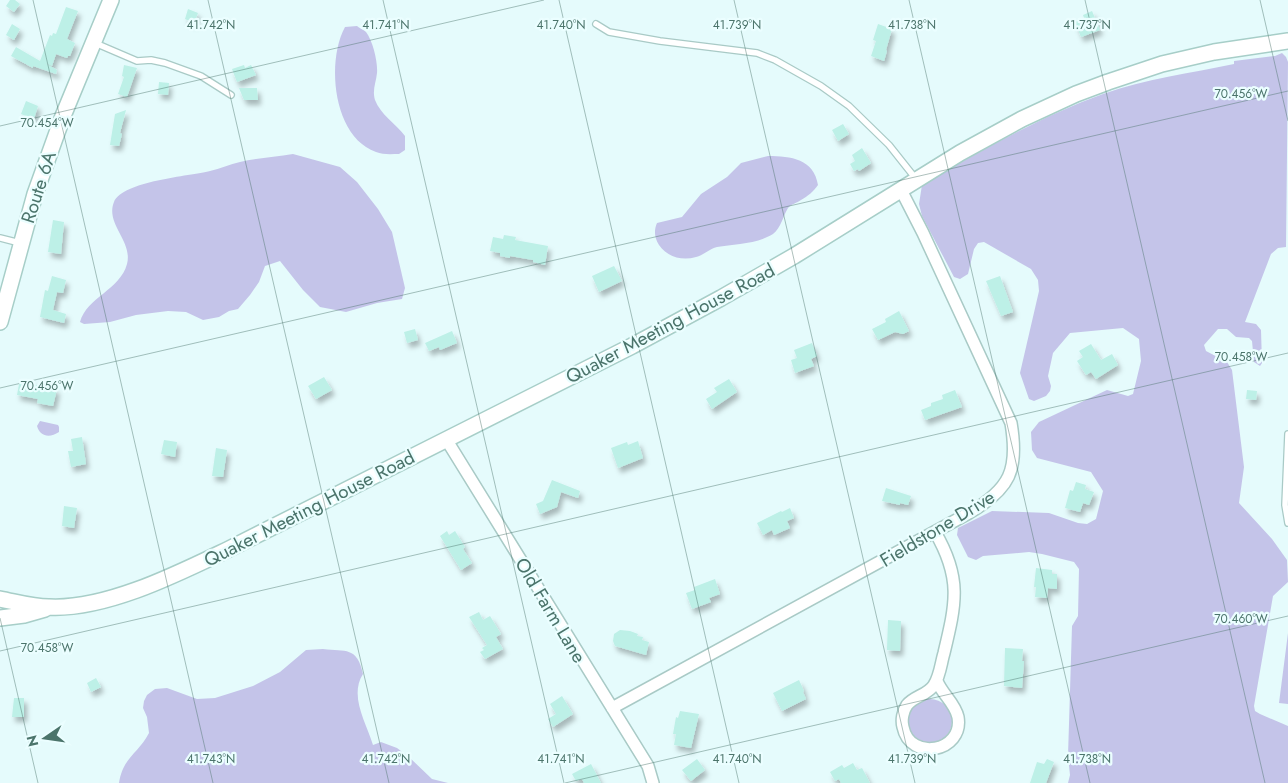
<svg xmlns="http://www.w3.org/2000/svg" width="1288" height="783" viewBox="0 0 1288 783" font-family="Jost,sans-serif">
<defs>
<filter id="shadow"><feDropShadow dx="3" dy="5" stdDeviation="2.5" flood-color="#0004"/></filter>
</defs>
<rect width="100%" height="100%" fill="#e5fbfc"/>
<!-- green -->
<path fill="#c4c4e9" d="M357,26C359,28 364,30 366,32C373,41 378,63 377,73C376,83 372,90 375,100C380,114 396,124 405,136V150L399,154C392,154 383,155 376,152C333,137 326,62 345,27Z
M1282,53L1286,57L1288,62L1286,247L1278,248L1271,254L1245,322L1256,324L1261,330L1262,363L1260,366L1254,362L1252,341L1249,338L1236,337L1227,329H1218L1204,345L1206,351L1227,362L1232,370L1244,467L1239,503L1272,539L1287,560L1288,582L1273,596L1254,706L1255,711L1260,714L1288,726V783H1068L1070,775L1068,756L1072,626L1078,616L1079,569L1074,562L1042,554L1029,552L983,556L976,560L968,557L957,535L958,528L992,511L1049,513L1078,523L1087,524L1096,519L1103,491L1091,472L1037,458L1032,450L1031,432L1039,422L1107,390L1128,396L1133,394L1141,361L1139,339L1123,328L1070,333L1053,353L1048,376L1051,386L1050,391L1046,396L1034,401L1029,399L1020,373L1039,291L1038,280L1031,269L984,242L978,243L974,249L968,274L960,279L954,277L922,216L919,204L922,185C981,151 1039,117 1103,94C1145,79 1191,73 1234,64V61L1275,56Z
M293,154L340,167L357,182L378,209L392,232L405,288L402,299L377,303L346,312L320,307L303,290L280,261L265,266L259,282L250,295L238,309L229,311L219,317L203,320L186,312L168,311L136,315L110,322L84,324L80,322C87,297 120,290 127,264C133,241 105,224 114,202C123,181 190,176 210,171C220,169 230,164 240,162C257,158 275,157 293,154Z
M768,156C791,156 814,159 818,185C813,192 808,196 801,200C797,203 791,204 788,208C783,216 781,228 773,234C757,244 734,244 717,247C709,249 704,255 696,257C682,261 667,257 659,245C654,237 654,230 657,223L682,217L701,194L727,177L741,163Z
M40,421L58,425L59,427V432C50,438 40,437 37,426Z
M1288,633V704L1279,703Z
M323,649C346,652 357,646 363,674C349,696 366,722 373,745L381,742L397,748L409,757L432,779L448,783H119C123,757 138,754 149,733L147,717L143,708L144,701L147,695L155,689L167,688L197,699L215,698L253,686L280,672L306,650Z
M908 721a22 22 0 1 1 44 0a22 22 0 1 1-44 0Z"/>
<!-- building -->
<path fill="#bdf0e7" filter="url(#shadow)" d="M10,0H15L20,4L14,12L6,6Z
M66,7L78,11L67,39L75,43L70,56H68L67,58L56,54L52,66L45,63L57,70L56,74L33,66V68L11,56L16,47L40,61L50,35L52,36L53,33L56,34Z
M188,9L198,13L194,23L185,19Z
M1092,11L1100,30L1081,37L1075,22L1084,18L1083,15Z
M12,24L20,29L14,40L6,35Z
M878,24L892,29L886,50L887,51L884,61L871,56L876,41L873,40Z
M124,65L137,68L127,97L118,94L124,77L122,76Z
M244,65L245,68L251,65L256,75L237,82L232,69Z
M159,82L169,83L168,95L158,94Z
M239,88H257L258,100H244Z
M26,101L38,106L34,119L21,114Z
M126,110L120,133L122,134L119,146L110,145L115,114Z
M843,124L849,134L838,141L832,130Z
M862,148L871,163L859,171L858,169L854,171L850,164L855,161L852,155Z
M53,220L64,222L61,254L48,252Z
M504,235L516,237L515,240L548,246L545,265L533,262V260L510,256V258L500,256V253L490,251L493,237L503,239Z
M614,266L622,281L599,292L592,276Z
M52,276L66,280L63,293L57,292L53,310L66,314L64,323L40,317L45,290L48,291Z
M1000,276L1013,312L1001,316L986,281Z
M899,311L909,331L903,334L895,332L878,340L872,329L886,322L885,319Z
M415,329L418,340L407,343L404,332Z
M452,331L457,343L440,350L439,347L429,351L425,343Z
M812,343L817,356L811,359L814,366L795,373L791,360L797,358L794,350Z
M1091,344L1101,360L1112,354L1118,365L1096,379L1091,372L1086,375L1077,361L1083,357L1079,351Z
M324,377L332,390L316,399L308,386Z
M20,379L33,381L32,384L57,389L53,406L37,403L38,399L17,395Z
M729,379L737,392L712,409L706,399L717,392L714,388Z
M955,390L962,407L925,420L921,410L931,406V403L943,399L942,395Z
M1247,390L1257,391L1256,400L1246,399Z
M82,437L86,464L71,467L68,451H73L71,439Z
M164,440L177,442L175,457L161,454Z
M638,441L643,458L618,468L611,448L627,442L628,445Z
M216,448L227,450L223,477L212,476Z
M552,480L580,491L578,498L561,492L557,507L540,514L536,504L543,501Z
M1076,482L1086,485L1085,489L1094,492L1089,505L1083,503L1080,512L1065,508L1070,490L1073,491Z
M886,488L911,496L908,505L900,503V505L882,501Z
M64,506L77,508L74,528L62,526Z
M790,508L794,518L787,521L790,528L774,535L772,530L763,535L757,523L781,511L782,512Z
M447,531L449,535L455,531L465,547L463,549L472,563L461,570L440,536Z
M1036,568L1052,570V574H1057V589L1048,588L1047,598L1035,597L1036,587H1034Z
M715,579L720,594L709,598L711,602L692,609L686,593L695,590L694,587Z
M479,612L483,620L490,616L501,634L496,637L503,649L485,659L480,652L484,650L482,648L487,645L469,617Z
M888,620L901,621L900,651L887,650Z
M620,630L630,631L638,634L637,636L643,637L642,640L649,642L646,655L615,646L613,641L614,634Z
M1005,648L1023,649L1022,661H1024L1022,688L1004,686Z
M96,678L101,687L91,692L87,683Z
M799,680L804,691L803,692L806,699L782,711L773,693Z
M562,696L573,714L553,727L548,719L556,714L550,704Z
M14,698H24V717H12Z
M680,711L699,714L691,748L674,745L676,734H673L676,717L678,718Z
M697,759L705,770L691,781L682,770Z
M1047,759L1054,762L1046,783H1030L1037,762L1044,764Z
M853,763L857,770L862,768L870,783H841L839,779L835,781L830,772L842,765L844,768Z
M591,764L601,783H584L582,779L576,781L572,774Z"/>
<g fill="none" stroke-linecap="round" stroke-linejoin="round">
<!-- lane casing -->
<g stroke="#a9cac6" stroke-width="8">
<path id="lane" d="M596,24L609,32L660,41L757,53L775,60L821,86L849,106L889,145L916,179
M95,43L137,61L151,60L165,63L201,76L231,95
M0,238L20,243
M1288,434L1285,505L1288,523"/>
</g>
<!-- street casing -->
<g stroke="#a9cac6" stroke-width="14">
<path id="street" d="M446,439L648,766L653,783
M935,532C962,578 956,603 944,653C941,663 940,676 934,685C928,695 914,696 907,705C903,711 901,720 903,727C910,762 964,752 958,717C955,703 942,694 937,681
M612,708L969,513C1010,489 1019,470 1011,423L923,233L901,190"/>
</g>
<!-- secondary casing -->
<g stroke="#a7cec8" stroke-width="18">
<path id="secondary" d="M0,322L35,194L63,116L111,0
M0,599C16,602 33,607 49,607C106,610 179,573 229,549L632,346L721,298L794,256L960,153L1022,119L1076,94L1108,82L1162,64L1214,52L1288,41
M0,618L24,615L45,609"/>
</g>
<!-- lane -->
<use href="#lane" stroke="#fff" stroke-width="5.5"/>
<!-- street -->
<use href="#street" stroke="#fff" stroke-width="11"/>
<!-- secondary -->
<use href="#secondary" stroke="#fff" stroke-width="15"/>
</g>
<!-- ticks -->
<path fill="none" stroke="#4b746b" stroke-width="1" stroke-opacity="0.45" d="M33,0L213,783M208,0L389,783M383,0L564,783M559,0L739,783M734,0L915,783M909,0L1090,783M1085,0L1265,783M1260,0L1288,121M0,126L544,0M0,388L1288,91M0,618L38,783M0,651L1288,353M565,783L1288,616"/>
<g text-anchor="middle" stroke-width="4.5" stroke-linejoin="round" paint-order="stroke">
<!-- street labels -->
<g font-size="19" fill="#4b746b" stroke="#ebfeff">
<text transform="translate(38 187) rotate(-72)" y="7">Route 6A</text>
<text transform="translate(670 323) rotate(-28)" y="7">Quaker Meeting House Road</text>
<text transform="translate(309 508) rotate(-27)" y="7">Quaker Meeting House Road</text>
<text transform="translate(937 528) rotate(-31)" y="7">Fieldstone Drive</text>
<text transform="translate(551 610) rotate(59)" y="7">Old Farm Lane</text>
</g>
</g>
<g font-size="12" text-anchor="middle" fill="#4b746b" stroke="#ebfeff" stroke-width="4.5" stroke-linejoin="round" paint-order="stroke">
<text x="211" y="29">41.742°N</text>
<text x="386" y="29">41.741°N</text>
<text x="561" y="29">41.740°N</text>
<text x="737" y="29">41.739°N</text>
<text x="912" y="29">41.738°N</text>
<text x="1087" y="29">41.737°N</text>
<text x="1241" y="98">70.456°W</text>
<text x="47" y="127">70.454°W</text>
<text x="1241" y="361">70.458°W</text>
<text x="47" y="390">70.456°W</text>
<text x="1241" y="623">70.460°W</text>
<text x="47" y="652">70.458°W</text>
<text x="211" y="763">41.743°N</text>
<text x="386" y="763">41.742°N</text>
<text x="561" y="763">41.741°N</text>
<text x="737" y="763">41.740°N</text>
<text x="912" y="763">41.739°N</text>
<text x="1087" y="763">41.738°N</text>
</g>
<!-- north arrow -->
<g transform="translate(45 738) rotate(257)" stroke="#ebfeff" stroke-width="4" paint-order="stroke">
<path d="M0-4L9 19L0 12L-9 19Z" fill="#4b746b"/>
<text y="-8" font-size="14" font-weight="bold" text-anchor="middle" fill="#4b746b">N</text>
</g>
</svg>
